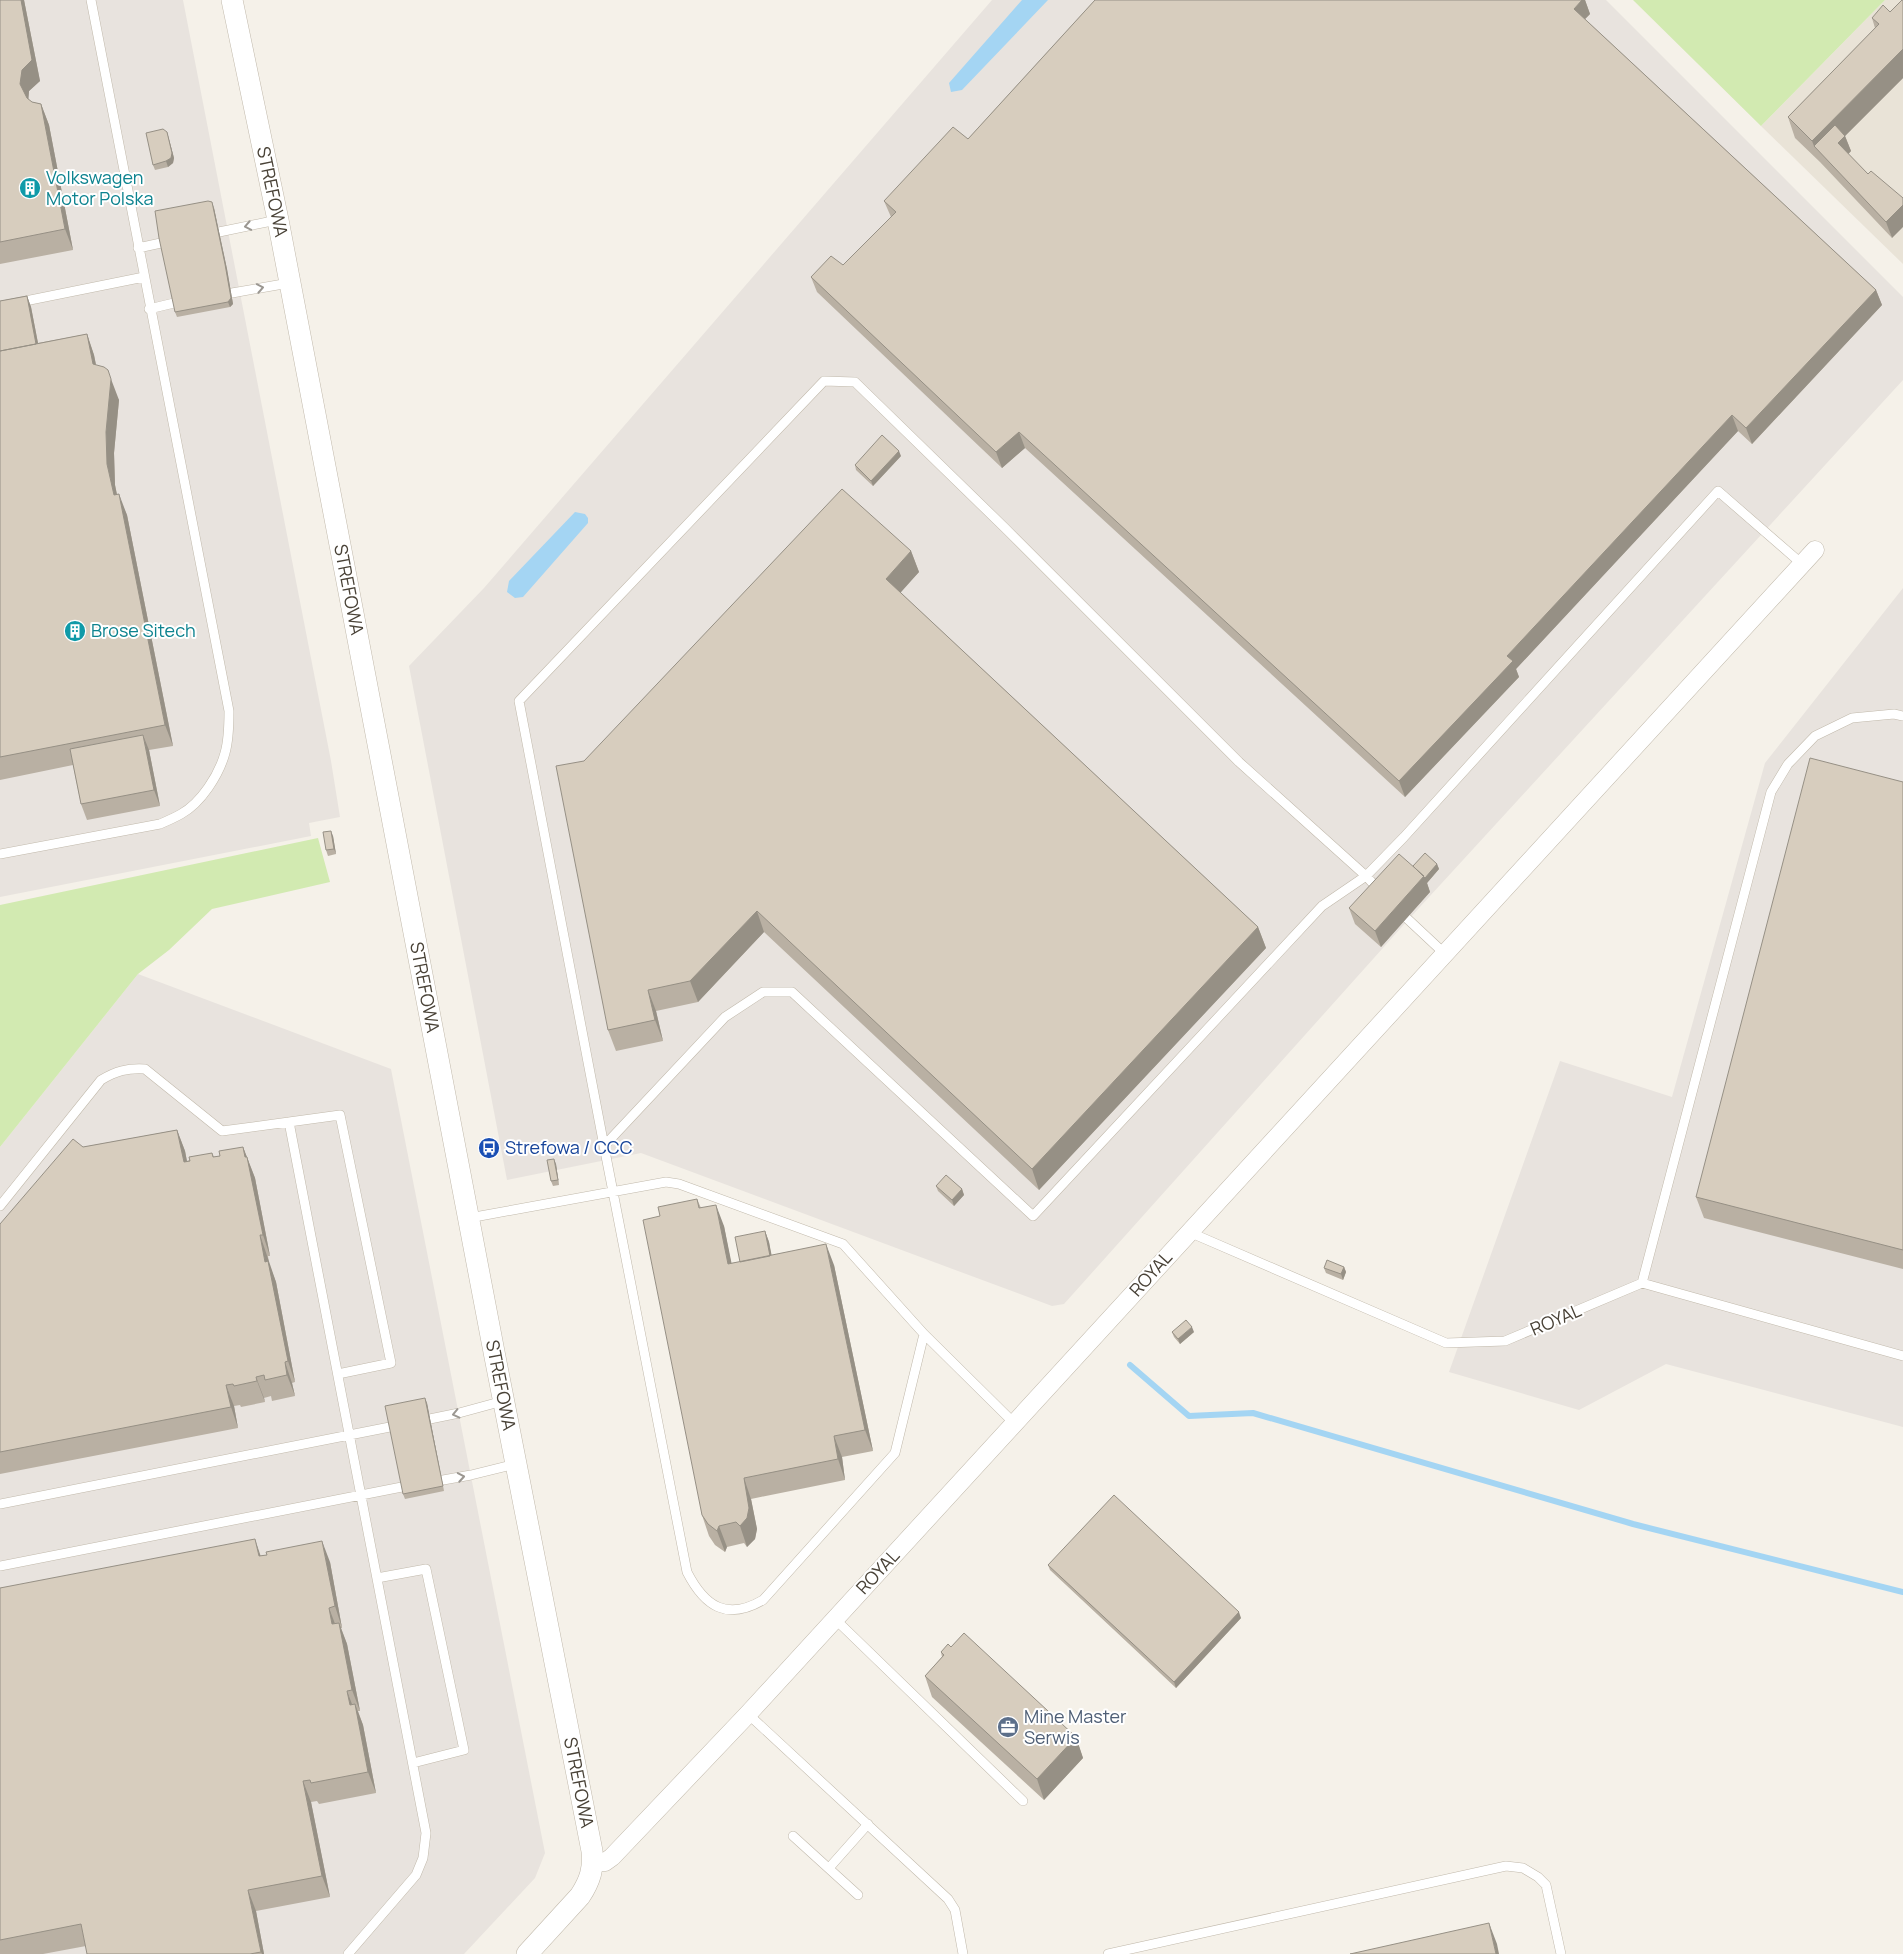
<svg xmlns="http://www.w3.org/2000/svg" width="1903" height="1954" viewBox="0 0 1903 1954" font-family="Manrope,sans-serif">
<rect width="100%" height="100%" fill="#f5f1e9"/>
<!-- residential -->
<path fill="#e9e3d7" d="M1885,0H1903V264L1761,126Z"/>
<!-- industrial -->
<path fill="#e8e3de" d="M0,0H183L331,761L340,817L309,823L311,836L0,897Z
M992,0H1606L1903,297V380L1408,920L1064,1304L1052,1306L641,1153L507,1180L409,666L484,588Z
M1903,588V1427L1666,1364L1579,1410L1449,1372L1560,1061L1672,1097L1765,763Z
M138,974L391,1069L545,1853L535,1878L464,1954H0V1147Z"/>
<!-- green -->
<path fill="#d2eab1" d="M1633,0H1885L1761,126Z
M318,838L330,882L212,909L169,950L138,974L0,1147V905Z"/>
<!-- water -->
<path fill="#a4d5f3" d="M1022,0H1048L962,90L951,92L949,83Z
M575,512L585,514L588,518V523L523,597L515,598L507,592L509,581Z"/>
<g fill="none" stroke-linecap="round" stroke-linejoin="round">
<!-- stream -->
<path stroke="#a4d5f3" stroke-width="6" d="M1130,1365L1189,1416L1253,1413L1633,1524L1903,1592"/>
<!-- service casing -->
<g stroke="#c1b9ab" stroke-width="10">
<path id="service" d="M219,232L277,220
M138,248L161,243
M232,293L289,283
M0,306L144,277
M149,309L174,303
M0,854L160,824C167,821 174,818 181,814C201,803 219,775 225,753C229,739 229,725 229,711L91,0
M1380,891L1366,876L1404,837L1718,491L1802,564
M1399,911L1445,954
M289,1122L340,1115L391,1363L338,1374
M0,1206L101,1080C116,1071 127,1068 145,1069L222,1131L289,1122L426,1833L423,1858L416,1875L348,1954
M469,1218L666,1182L679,1184L843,1244L924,1334L895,1453L763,1600C727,1621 705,1607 687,1572L613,1192L604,1146L519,701L824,381L855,382L1005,528L1239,762L1366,876L1322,906L1033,1216L792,992H763L725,1017L604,1146
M1189,1232L1446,1343L1505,1341L1642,1283L1903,1356
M1642,1283L1771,792L1788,764L1815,736L1852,718L1894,714L1903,716
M924,1334L1014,1423
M420,1421L459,1413L503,1401
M432,1482L471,1475L516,1464
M0,1504L400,1425
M0,1566L412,1485
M377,1578L426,1569L464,1750L413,1763
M835,1619L1023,1801
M748,1714L948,1899L955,1910L963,1954
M793,1836L858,1895
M829,1868L868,1824
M1108,1954L1506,1866L1523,1868L1538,1877L1546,1885L1561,1954"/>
</g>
<!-- minor casing -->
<g stroke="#c1b9ab" stroke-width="19">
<path id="minor" d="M593,1863L605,1862L612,1857L748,1714L1815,550"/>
</g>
<!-- tertiary casing -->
<g stroke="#c1b9ab" stroke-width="22">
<g id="tertiary">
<path id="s1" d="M232,0L278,220L495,1357L592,1851C594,1868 590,1881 580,1896L527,1954"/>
</g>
</g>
<!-- service -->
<use href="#service" stroke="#fff" stroke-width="9"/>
<!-- minor -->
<use href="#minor" stroke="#fff" stroke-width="18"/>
<!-- tertiary -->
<use href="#tertiary" stroke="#fff" stroke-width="21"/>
</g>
<!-- wall -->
<path fill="#b9b0a3" d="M0,0H24L40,81L29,91L28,99L32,102L41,104L49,125L73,250L0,264Z
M1095,0H1585L1590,14L1585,19L1876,290L1882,305L1752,444L1738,431L1516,669L1519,677L1405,797L1025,448L1002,468L817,292L811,277L843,265L891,217L884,201L968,139Z
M1903,0V78L1845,136L1851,151L1848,154L1868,174L1871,171L1892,238L1820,162L1795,138L1788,117L1875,28L1872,18L1890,12Z
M167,132L174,158L173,163L168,167L155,170L153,165Z
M214,208L227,269L233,304L230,307L177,317L175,312Z
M27,296L31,307L38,343L87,334L94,355L96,365L119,400L114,453L115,485L117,494L127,515L173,746L149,750L160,806L87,820L81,804L73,765L0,780V301Z
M901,456L873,486L856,470L855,465Z
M911,551L919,572L900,592L1258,927L1266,948L1039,1190L764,932L698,1002L656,1011L663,1041L616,1051L608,1030L584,761Z
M1903,782V1269L1704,1218L1696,1197Z
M333,836L336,854L328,856L326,850Z
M1437,864L1439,869L1427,883L1430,892L1381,947L1355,924L1349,908L1413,866Z
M177,1130L185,1151L187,1161L212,1153L214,1157L220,1156L243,1147L255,1178L270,1256H268L269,1264L276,1282L295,1382L292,1383L295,1396L272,1401L271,1396L264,1398L265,1402L241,1407L240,1405L234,1406L238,1428L0,1474V1224L83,1147Z
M556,1164L559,1185L553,1186L551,1181Z
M936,1186L962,1189L964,1195L954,1206L938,1191Z
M697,1199L701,1208L724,1226L731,1263L740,1262L765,1231L769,1242L771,1255L834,1265L873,1451L842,1457L845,1480L751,1499L757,1529L755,1539L747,1547L744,1543L727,1547L725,1552L715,1545L709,1536L702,1515L660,1216Z
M1344,1267L1346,1272L1343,1280L1326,1273L1324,1268Z
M1172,1332H1194L1180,1344L1174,1337Z
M427,1403L444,1491L405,1499L403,1494Z
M261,1556L330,1562L342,1628H341L347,1644L360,1711H358L363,1725L376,1793L319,1804L317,1801L311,1802L330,1897L256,1911L264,1954H87L86,1946L43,1954H0V1588Z
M1048,1565L1241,1618L1176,1688L1050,1570Z
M941,1652L1076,1737L1083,1758L1044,1800L932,1697L925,1676L942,1657Z"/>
<!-- shaded-wall -->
<path fill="#969085" d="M21,0H24L40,81L29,91L28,105L20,84Z
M1582,0H1585L1590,14L1579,25L1574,9Z
M1903,49V78L1845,136L1851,151L1844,159L1814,146L1812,141Z
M41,104L49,125L73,250L65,229Z
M167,132L174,158L173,163L168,167L166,161Z
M212,202L214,208L227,269L233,304L230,307L228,302Z
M1903,205V227L1892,238L1886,222Z
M1876,290L1882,305L1752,444L1746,428Z
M27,296L31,307L42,364L38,354Z
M87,334L94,355L100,385L93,364Z
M111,379L119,400L114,453L115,485L121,516L114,495L107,464L106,432Z
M1732,415L1738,431L1516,669L1519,677L1405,797L1399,781L1507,656Z
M1019,432L1025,448L1002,468L996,452Z
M899,451L901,456L873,486L871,481Z
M119,494L127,515L173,746L165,725Z
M911,551L919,572L894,600L886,579Z
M143,735L149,750L160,806L154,790Z
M331,831L333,836L336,854L334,849Z
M1437,864L1439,869L1427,883L1430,892L1381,947L1375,931L1424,876Z
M757,911L764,932L698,1002L690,981Z
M1258,927L1266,948L1039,1190L1032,1169Z
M648,990L656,1011L663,1041L655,1020Z
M177,1130L185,1151L191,1183L184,1162Z
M243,1147L255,1178L270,1256L263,1235L245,1157Z
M554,1159L556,1164L559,1185L558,1180Z
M962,1189L964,1195L954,1206L952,1200Z
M716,1205L724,1226L736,1285L728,1264Z
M765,1231L769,1242L776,1277L772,1266Z
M260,1235L276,1282L295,1382L288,1361L265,1262Z
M826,1244L834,1265L873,1451L865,1430Z
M1344,1267L1346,1272L1343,1280L1341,1274Z
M1192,1327L1194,1332L1180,1344L1178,1339Z
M285,1362L292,1383L295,1396L287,1375Z
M256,1377L264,1398L265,1402L257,1381Z
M226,1385L234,1406L238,1428L231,1407Z
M425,1398L427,1403L444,1491L443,1486Z
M834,1436L842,1457L845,1480L838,1459Z
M744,1478L751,1499L757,1529L755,1539L747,1547L740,1526Z
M719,1526L727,1547L725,1552L717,1531Z
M255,1539L262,1560L259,1556Z
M322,1541L330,1562L342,1628L335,1606Z
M329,1608L337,1629L332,1624Z
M1239,1612L1241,1618L1176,1688L1174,1682Z
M339,1623L347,1644L360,1711L352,1690Z
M347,1691L355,1712L350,1705Z
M355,1704L363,1725L376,1793L368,1772Z
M1076,1737L1083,1758L1044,1800L1037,1779Z
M303,1781L311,1802L330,1897L322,1876Z
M248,1890L256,1911L264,1954H262L261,1952Z
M1489,1923L1497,1944L1499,1954H1496Z"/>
<!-- building -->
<path fill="#d7cdbe" stroke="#969085" d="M0,0H21L32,60L22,70L20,84L27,98L32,102L41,104L65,229L0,242Z
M1095,0H1582L1574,9L1876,290L1746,428L1732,415L1507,656L1513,661L1399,781L1019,432L996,452L811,277L831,256L843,265L896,212L884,201L953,127L968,139Z
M1902,0H1903V49L1812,141L1788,117L1879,24L1872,18L1883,5L1890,12Z
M1835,125L1845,136L1838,143L1868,174L1871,171L1903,198V205L1886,222L1814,146Z
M163,129L167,132L172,153L171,158L166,161L153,165L146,133Z
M208,201L212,202L225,264L231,298L228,302L175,312L159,238L155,211Z
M27,296L36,344L0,351V301Z
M87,334L93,364L104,367L108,370L111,379L106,432L107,464L114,495L119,494L165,725L0,757V351Z
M882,435L899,451L871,481L855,465Z
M842,489L911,551L886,579L1258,927L1032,1169L757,911L690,981L648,990L655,1020L608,1030L556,766L584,761Z
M143,735L154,790L81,804L70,749Z
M1810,758L1903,782V1250L1696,1197Z
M331,831L334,849L326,850L323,832Z
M1425,853L1437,864L1425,878L1413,866Z
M1399,854L1424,876L1375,931L1349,908Z
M177,1130L184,1162L190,1161L189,1157L212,1153L213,1157L220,1156L219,1151L243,1147L245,1157H247L263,1235H260L265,1262L268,1261L288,1361L285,1362L287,1375L265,1380L264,1375L256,1377L257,1381L234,1386L233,1384L226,1385L231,1407L0,1452V1224L73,1139L83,1147Z
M554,1159L558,1180L551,1181L547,1160Z
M946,1175L962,1189L952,1200L936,1186Z
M697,1199L699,1208L716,1205L728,1264L826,1244L865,1430L834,1436L838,1459L744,1478L749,1508L747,1518L740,1526L736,1522L719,1526L717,1531L708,1524L702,1515L643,1220L660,1216L658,1207Z
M765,1231L770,1256L740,1262L735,1237Z
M1327,1260L1344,1267L1341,1274L1324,1268Z
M1186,1320L1192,1327L1178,1339L1172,1332Z
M425,1398L443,1486L403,1494L385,1406Z
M1114,1495L1239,1612L1174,1682L1048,1565Z
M255,1539L259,1556L267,1555L266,1552L322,1541L335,1606L329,1608L332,1624L339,1623L352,1690L347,1691L350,1705L355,1704L368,1772L311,1783L310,1780L303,1781L322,1876L248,1890L261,1952L250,1954H87L81,1924L0,1940V1588Z
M964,1633L1076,1737L1037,1779L925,1676L944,1655L941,1652L948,1644L951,1647Z
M1489,1923L1496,1954H1350Z"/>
<!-- one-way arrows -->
<defs><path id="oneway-chevron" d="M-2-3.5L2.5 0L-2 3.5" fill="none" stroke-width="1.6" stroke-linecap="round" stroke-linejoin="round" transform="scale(1.25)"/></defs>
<g stroke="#9b9791">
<use href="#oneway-chevron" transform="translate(248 226) rotate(169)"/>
<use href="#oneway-chevron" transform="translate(260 288) rotate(-11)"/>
<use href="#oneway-chevron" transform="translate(456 1414) rotate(167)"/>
<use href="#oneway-chevron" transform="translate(461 1477) rotate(-10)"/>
</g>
<!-- icons -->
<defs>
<g id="building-disc" transform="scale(1.125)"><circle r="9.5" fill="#0f9aa8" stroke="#fff"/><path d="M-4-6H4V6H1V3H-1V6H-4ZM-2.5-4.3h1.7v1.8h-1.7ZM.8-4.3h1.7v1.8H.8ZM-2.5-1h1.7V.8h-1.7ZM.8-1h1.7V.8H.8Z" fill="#fff"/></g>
<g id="bus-disc" transform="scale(1.125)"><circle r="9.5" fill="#1a4fb4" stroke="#fff"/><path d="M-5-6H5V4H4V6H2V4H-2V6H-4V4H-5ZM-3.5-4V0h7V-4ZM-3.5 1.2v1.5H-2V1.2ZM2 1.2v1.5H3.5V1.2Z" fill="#fff"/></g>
<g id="office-disc" transform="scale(1.125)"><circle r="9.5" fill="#5c6f8a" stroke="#fff"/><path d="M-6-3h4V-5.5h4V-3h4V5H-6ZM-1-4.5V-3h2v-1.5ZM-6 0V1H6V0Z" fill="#fff"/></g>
</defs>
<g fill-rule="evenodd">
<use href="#building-disc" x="30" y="188"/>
<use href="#building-disc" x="75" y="631"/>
<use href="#bus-disc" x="489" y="1148"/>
<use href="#office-disc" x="1008" y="1727"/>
</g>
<g text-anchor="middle" stroke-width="4" stroke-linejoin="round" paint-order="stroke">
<!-- culture labels -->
<g font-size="18" fill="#0d838f" stroke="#fff" text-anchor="start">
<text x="46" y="184">Volkswagen<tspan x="46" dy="21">Motor Polska</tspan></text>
<text x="91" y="637">Brose Sitech</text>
</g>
<!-- street labels -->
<g font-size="18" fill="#494237" stroke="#fff">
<text dy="6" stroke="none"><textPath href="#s1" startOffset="196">STREFOWA</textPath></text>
<text dy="6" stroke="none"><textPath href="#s1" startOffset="601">STREFOWA</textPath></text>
<text dy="6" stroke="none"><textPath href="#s1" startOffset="1006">STREFOWA</textPath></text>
<text transform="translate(1151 1274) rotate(-48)" y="6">ROYAL</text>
<text transform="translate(1556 1320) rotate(-23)" y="6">ROYAL</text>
<text dy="6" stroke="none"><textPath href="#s1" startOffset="1411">STREFOWA</textPath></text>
<text transform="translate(878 1572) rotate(-47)" y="6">ROYAL</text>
<text dy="6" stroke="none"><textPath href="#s1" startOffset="1816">STREFOWA</textPath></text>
</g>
<!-- transit labels -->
<g font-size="18" fill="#164399" stroke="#fff" text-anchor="start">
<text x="505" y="1154">Strefowa / CCC</text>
</g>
<!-- service labels -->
<g font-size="18" fill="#4e5e75" stroke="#fff" text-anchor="start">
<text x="1024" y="1723">Mine Master<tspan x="1024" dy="21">Serwis</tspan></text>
</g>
</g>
</svg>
